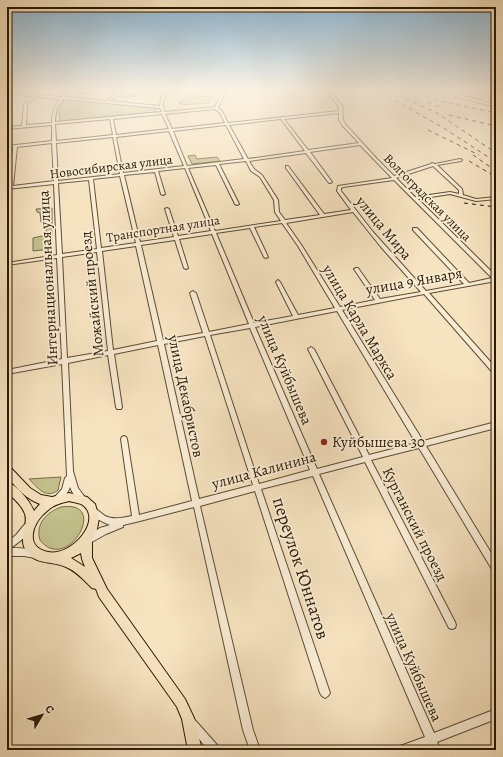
<svg xmlns="http://www.w3.org/2000/svg" width="503" height="757" viewBox="0 0 503 757" font-family="Alegreya,serif">
<rect width="100%" height="100%" fill="#f6e3c0"/>
<filter id="stains"><feTurbulence type="fractalNoise" baseFrequency=".005" numOctaves="4"/><feColorMatrix values="0 0 0 0 .2 0 0 0 0 .09 0 0 0 0 .02 0 0 0 .5 -.17"/></filter>
<radialGradient id="worn" r=".72"><stop offset=".6" stop-color="#630" stop-opacity="0"/><stop offset="1" stop-color="#630" stop-opacity=".3"/></radialGradient>
<!-- green -->
<path fill="#c3c18d" stroke="#766d46" d="M197,89L201,91L197,96L212,97L208,103L183,105L179,103L189,95L193,90Z
M450,89H496V95L479,100L471,96H463Z
M65,99L156,108L155,112L60,122L59,111Z
M195,155L197,159L217,157L220,161L192,164L188,156Z
M52,208V249L33,251V238L46,235V223L41,222L40,213L37,212L36,209Z
M61,477L58,490C46,500 37,487 29,479Z
M61,507C111,499 67,575 40,540C35,524 47,512 61,507Z"/>
<g fill="none" stroke-linecap="round" stroke-linejoin="round">
<!-- stream -->
<path stroke="#717b70" stroke-width="1" d="M410,107H412"/>
<!-- minor casing -->
<g stroke="#5d4c30" stroke-width="2">
<path id="minor" d="M19,89H22L17,93L62,97L70,89L86,91L92,89H97L86,93L70,92L65,97L106,101L120,89H123L118,94C123,95 129,96 135,95C140,93 142,89 147,89C138,98 128,97 116,96L109,101L160,106L161,98L169,89H172C165,97 160,101 165,112L215,107L224,89H227L218,108L222,111L228,123L339,111L338,105L324,89H327L342,105L343,120L345,124L377,159L394,176L431,164L432,163L435,164L460,159L462,160L461,161L437,165L462,189L463,195L476,199L496,197V199L476,201L450,194L418,199L496,276V281L429,293L496,368V374H494L424,294L342,310L423,441L496,422V428L426,446L496,561V572L493,571L419,448L371,460L455,622L456,625L455,628L452,629L449,628L365,462L319,474L434,733L496,709V719L437,742L441,750H431L429,745L417,750H399L400,746L425,737L313,476L261,489L330,693L328,696L325,698L322,696L320,693L255,491L200,506L253,730L260,750H250L243,730L194,507L136,522L123,525V527L106,534L90,543L87,544L84,543L83,540L84,537L100,528L110,525C102,522 94,518 90,511L91,509L94,508C98,510 101,513 105,516C113,520 123,518 132,516L121,439L122,437L124,436L126,437L127,439L139,515L192,501L158,345L114,354L122,407L121,409H117L116,407L108,355L68,363L73,471L78,488L87,500L86,502L83,503C76,500 73,494 70,487C68,493 63,500 57,502L54,501L53,499L62,489L65,478L67,476L62,364L7,374V370L62,359L57,258L7,265V263L57,255L54,184L7,189V187H9L13,147L7,148V146L52,141V125L7,129V127L22,126L24,104L34,96L14,95L7,99V97L11,94H7V92L13,93ZM37,97L60,99C54,106 52,113 52,123L26,125L27,104ZM63,99L160,108L162,112L55,122C55,113 57,106 63,99ZM215,109L220,113L225,123L172,129L165,114ZM339,113V120L342,125L359,143L308,150L284,119ZM162,114L169,129L116,135L113,119ZM110,119L113,135L56,141L55,124ZM281,119L305,151L248,159L229,125ZM226,125L244,159L187,166L173,131ZM169,131L184,166L123,173L116,137ZM113,137L120,174L58,181L56,143ZM52,143L54,181L13,186L17,147ZM360,145L392,178L338,186L337,191L351,210L324,214L288,166H286V168L320,215L285,220L279,212L278,200L262,175L254,169L249,161L306,153L329,183H330L332,182L310,152ZM246,161L251,171L260,177L274,200L275,212L281,221L215,231L188,168L216,165L235,204L237,205L239,204L219,164ZM433,166L459,190V194L450,192L415,197L396,178ZM185,168L211,231L178,236L169,209L167,208L165,209L174,237L140,242L124,175L155,172L161,194L163,195L165,194L158,171ZM120,176L136,243L101,248L93,179ZM89,180L97,249L62,254L58,183ZM394,180L492,278L469,283L417,228H413V230L464,284L426,291L373,232L341,191V188L343,187ZM353,212L381,247L421,292L380,299L358,268H356L354,269L375,300L340,307L302,246L286,223ZM282,223L298,246L335,308L298,315L280,282L278,280L276,282L293,316L254,323L216,233L250,228L264,257L266,258L268,257L254,227ZM212,234L249,324L209,332L196,293L193,291L190,293L203,333L163,340L141,245L175,240L184,268L186,269L188,268L179,239ZM136,246L157,341L113,350L102,251ZM97,252L108,351L67,358L62,257ZM337,311L416,443L369,455L314,349L311,347L308,349L363,457L317,469L255,327ZM250,328L310,470L259,484L210,335ZM205,336L253,485L199,499L164,344Z
M443,89H447L459,95L496,105V107L457,97Z
M28,523L31,524L32,527C27,537 19,542 11,548C20,548 29,548 38,551L39,554L38,557L35,558L24,556H7V542L16,535L25,524Z
M191,717L194,719L218,746L219,750H208L188,725L186,722L188,719Z"/>
</g>
<!-- major casing -->
<g stroke="#2a1900" stroke-width="2">
<path id="major" d="M7,466L10,467L30,488L41,495L52,497L69,493L87,497L95,504L99,518L97,529L92,540V558L107,589L185,699L194,718L202,750H188L182,719L177,707L99,597L96,589L92,588C84,580 76,571 66,567C53,561 36,565 27,552C17,539 29,526 25,514C22,505 13,498 7,492V482C18,486 29,500 34,511L40,504C26,499 17,488 7,477ZM69,501C73,502 78,503 81,504C105,518 72,557 48,552C24,547 32,523 47,511C53,505 61,503 69,501ZM81,553L82,559L85,567L71,558Z"/>
</g>
<!-- minor -->
<use href="#minor" fill="#f9edd6" fill-rule="evenodd"/>
<!-- major -->
<use href="#major" fill="#f6e3c0" fill-rule="evenodd"/>
<!-- rail -->
<path stroke="#2a1900" stroke-width="1" stroke-dasharray="4 4" stroke-linecap="butt" d="M374,89L442,127L496,162
M393,89L406,96
M403,89L435,100L496,113
M406,99L437,113L496,153
M428,102L443,108
M449,115L496,126
M428,130L479,155
M473,155L496,171
M469,161L496,177
M464,203L496,207"/>
</g>
<!-- sky -->
<linearGradient id="sky" x2="0" y2="1"><stop stop-color="#8bb7d6"/><stop offset="0.46" stop-color="#fbf2e3"/><stop offset="1" stop-color="#fbf2e3" stop-opacity="0"/></linearGradient>
<rect width="503" height="195" fill="url(#sky)"/>
<!-- markers -->
<circle fill="#8f2418" stroke="#f9edd6" stroke-width="1.5" cx="324" cy="442" r="4"/>
<g text-anchor="middle" stroke-width="3.5" stroke-linejoin="round" paint-order="stroke">
<!-- far-street labels -->
<g font-size="13" fill="#2a1900" stroke="#f9edd6">
<text transform="translate(111 166) rotate(-7)" y="5">Новосибирская улица</text>
<text transform="translate(428 197) rotate(45)" y="5">Волгоградская улица</text>
<text transform="translate(163 228) rotate(-9)" y="5">Транспортная улица</text>
</g>
<!-- street labels -->
<g font-size="15" fill="#2a1900" stroke="#f9edd6">
<text transform="translate(384 228) rotate(50)" y="5">улица Мира</text>
<text transform="translate(48 278) rotate(-93)" y="5">Интернациональная улица</text>
<text transform="translate(414 281) rotate(-10)" y="5">улица 9 Января</text>
<text transform="translate(92 294) rotate(-96)" y="5">Можайский проезд</text>
<text transform="translate(360 322) rotate(59)" y="5">улица Карла Маркса</text>
<text transform="translate(285 370) rotate(67)" y="5">улица Куйбышева</text>
<text transform="translate(186 396) rotate(78)" y="5">улица Декабристов</text>
<text transform="translate(264 470) rotate(-15)" y="5">улица Калинина</text>
<text transform="translate(415 524) rotate(63)" y="5">Курганский проезд</text>
<text transform="translate(414 667) rotate(66)" y="5">улица Куйбышева</text>
</g>
<!-- poi labels -->
<g font-size="15" fill="#2a1900" stroke="#f9edd6" text-anchor="start">
<text x="332" y="447">Куйбышева 30</text>
</g>
<!-- near-street labels -->
<g font-size="18" fill="#2a1900" stroke="#f9edd6">
<text transform="translate(301 568) rotate(72)" y="6">переулок Юннатов</text>
</g>
</g>
<!-- margin -->
<rect width="503" height="757" fill="none" stroke="#f6e3c0" stroke-width="24"/>
<rect x="8" y="8" width="487" height="741" fill="none" stroke="#2a1900" stroke-width="2"/>
<rect x="12" y="12" width="479" height="733" fill="none" stroke="#2a1900"/>
<!-- north arrow -->
<g transform="translate(42 715) rotate(52)" stroke="#f9edd6" stroke-width="3" paint-order="stroke">
<path d="M0-3L7 15L0 10L-7 15Z" fill="#2a1900"/>
<text y="-6" font-size="11" font-weight="bold" text-anchor="middle" fill="#2a1900">С</text>
</g>
<rect width="100%" height="100%" filter="url(#stains)"/>
<rect width="100%" height="100%" fill="url(#worn)"/>
</svg>
